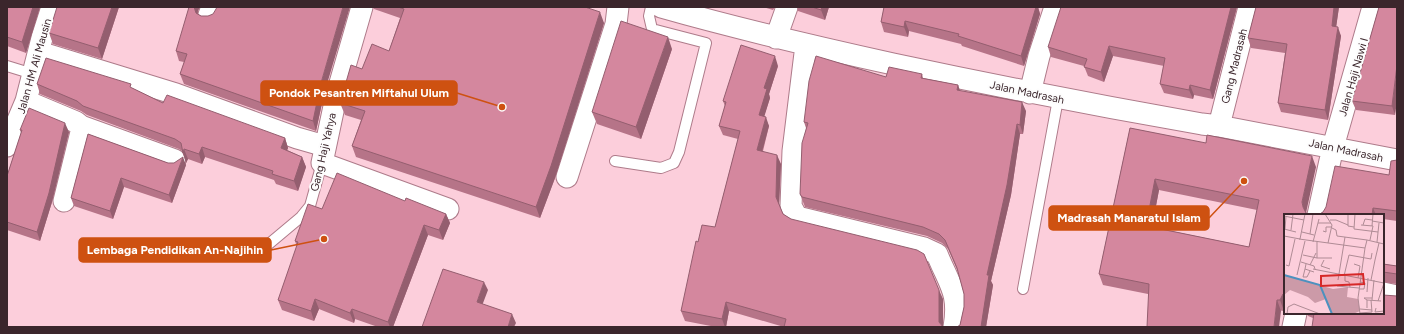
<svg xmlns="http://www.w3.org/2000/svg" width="1404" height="334" viewBox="0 0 1404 334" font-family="Figtree,sans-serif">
<rect width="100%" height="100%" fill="#fccedb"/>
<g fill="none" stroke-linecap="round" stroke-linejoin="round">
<!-- service casing -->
<g stroke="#ae7b8a" stroke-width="12">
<path id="service" d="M7,66L33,74
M615,161L661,168L674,163L679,152L706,43L652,29L649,16L651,7
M258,253L301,217L310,206L322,163
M1023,289L1058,99"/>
</g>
<!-- minor casing -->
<g stroke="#ae7b8a" stroke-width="23">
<path id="minor" d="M362,7L336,97L322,163L448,209
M661,7C738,29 816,47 893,64C996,86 1099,106 1202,124L1219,126L1397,160
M209,15L212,7
M776,38L787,7
M806,45L793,151L791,206L797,217L924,248L937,254C949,284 960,293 954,327
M39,52L176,94L297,138L325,146
M1030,93L1039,56L1055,7
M26,101L76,122L81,126V132L64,201
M81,126L175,160
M1219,126L1249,7
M7,146L26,101L42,38L52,7
M567,177L616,24L618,7
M1318,215L1333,147L1373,7
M1383,293L1397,296
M1293,327L1296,313"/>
</g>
<!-- service -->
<use href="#service" stroke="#fff" stroke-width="10"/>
<!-- minor -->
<use href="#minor" stroke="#fff" stroke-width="21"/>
</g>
<!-- wall -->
<path fill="#b67488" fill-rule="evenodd" d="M7,7H40L26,53L7,46Z
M119,7L102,59L53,44L49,33Z
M373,7H585L604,23L555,178L540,218L356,157L352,146L361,120L345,115L340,103L362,69L389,51L400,18L374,9Z
M763,7H775L773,10Z
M797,7H829L825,20L798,11Z
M884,7H1038L1040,14L1024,66L962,46L961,44L909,31L908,37L884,32L881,22Z
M1237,7L1213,99L1194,95L1193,99L1164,93L1160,84L1164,66L1113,56L1104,82L1088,76L1084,66L1051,57L1048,47Z
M1256,7H1339L1336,27L1341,36L1328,120L1281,112L1278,103L1285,53L1251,48L1248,38Z
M1379,7L1395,115L1356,110L1352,101Z
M198,11V14L324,94L316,131L184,84L180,74L184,62L179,61L176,51Z
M672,49L641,139L597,124L592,112Z
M778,66L769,94L770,98L764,116L769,126L763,151L781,164L779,204L783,214L791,219L943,299L784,327L729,311L726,327H716L685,321L681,311L698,242L715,227L738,139L723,135L719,126L725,106L723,101Z
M922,74L923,78L958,85L960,91L1026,111L1023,134H1020L1011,195L991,281L993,285L986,327H957L960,325L964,307V294L958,272L948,249L942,243L927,236L805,207L800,194L806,128L804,122L886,77Z
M37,84L132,88L163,103L285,138L288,148L287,150L302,157L306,167L298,191L276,184L274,180L205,157L202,164L188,159L186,163L182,151L179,149L87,115L81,111L40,94Z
M1130,128L1316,167L1285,215V309L1284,311L1148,294L1103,285L1099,274ZM1159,190L1257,210L1249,247L1152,227Z
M20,130L69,132L52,202L40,241L7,230V176L21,133Z
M88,134L168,163L186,165L172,203L124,187L113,219L74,206L71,198Z
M1397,160V221L1383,219V215H1318L1389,175Z
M405,201L446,214L450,223L443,240L428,235L393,327H378L355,319L354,323L319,309L314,321L282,310L278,300L297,247L295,241L322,209Z
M1383,264L1397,266V284L1383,282Z
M1307,313H1383L1313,318L1308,316Z"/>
<!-- shaded-wall -->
<path fill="#945e6f" d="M33,7H40L26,53L22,42Z
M112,7H119L102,59L98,48Z
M194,7H200L198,11L197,17Z
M343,7H350L324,94L316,131L313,121L321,83Z
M822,7H829L825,20L821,10Z
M1036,7H1038L1040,14L1024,66L1021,56Z
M1231,7H1237L1213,99L1210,90Z
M1334,7H1339L1335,35L1332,26Z
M600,12L604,23L555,178L540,218L536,207Z
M905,21L909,31L908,37L904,27Z
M1338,27L1341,36L1328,120L1325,110Z
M668,37L672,49L641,139L636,127Z
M1109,46L1113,56L1104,82L1101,72Z
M775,56L778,66L769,94L770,98L762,124L759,115L764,88Z
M1397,65V102L1395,115L1392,106Z
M958,85L961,94L957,90Z
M1190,85L1194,95L1193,99L1189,90Z
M1022,102L1026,111L1023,134L1020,125Z
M766,117L769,126L760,159L757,150Z
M65,123L69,132L52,202L40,241L37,232Z
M1017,124L1020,134L1011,195L991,281L993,285L986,327H981L987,275Z
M285,138L288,148L284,158L281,148Z
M202,147L205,157L202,164L199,154Z
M184,149L188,159L186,163L183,153Z
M777,155L781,164L779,206L776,197Z
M1312,156L1316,167L1306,213V215L1303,207L1302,202Z
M183,157L186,165L172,203L169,195Z
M302,157L306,167L298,191L294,181Z
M121,178L124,187L113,219L110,211Z
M1155,179L1159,190L1150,237L1146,226Z
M1373,208L1376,215H1372Z
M446,214L450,223L443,240L439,230Z
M424,225L428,235L393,327H390L388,322Z
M484,282L488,290L480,311L477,302Z
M939,290L943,299V327L939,322Z
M1283,294L1285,298V309L1284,311L1280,300Z
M315,299L319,309L314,321L311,311Z
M1277,300L1281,311L1279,327H1274Z
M726,302L729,311L726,327H725L722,319Z
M352,309L355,319L354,323L350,313Z
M512,314L516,323L514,327H508Z"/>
<!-- building -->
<path fill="#d4879e" stroke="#945e6f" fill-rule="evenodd" d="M7,7H33L22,42L7,37Z
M57,7H112L98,48L49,33Z
M189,7H194L196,13L201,16H208L213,14L216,9L217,7H343L321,83L313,121L180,74L187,54L176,51Z
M398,7H585L600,12L551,166L536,207L352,146L365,111L340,103L351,65L362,69L372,44L389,51L404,9Z
M812,7H822L821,10Z
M884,7H1036L1021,56L958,36L959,34L905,21L904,27L881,22Z
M1061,7H1231L1210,90L1190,85L1189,90L1160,84L1165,58L1109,46L1101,72L1084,67L1087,59L1048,47Z
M1256,7H1334L1332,26L1338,27L1325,110L1278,103L1287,44L1248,38Z
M1379,7H1397V65L1392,106L1352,101Z
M621,21L668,37L636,127L592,112Z
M741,45L775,56L764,88L767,89L759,115L766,117L757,150L777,155L776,197L783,214L791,219L917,250L924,254L939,290V322L943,327H784L786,319L726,302L722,319L681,311L696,241L698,242L702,225L715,227L740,131L719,126L726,102L723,101Z
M816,56L886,77L889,67L922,74L921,78L958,85L957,90L1022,102L1020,125L1017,124L1007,185L987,275H989L981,327H957L960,325L964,307V294L957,268L945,240L939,234L923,227L802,197L800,194L802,143L808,123L804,122L809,81Z
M46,58L131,84L130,87L163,103L167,95L285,138L281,148L302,157L294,181L272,174L273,171L202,147L199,154L184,149L183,153L181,143L175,139L83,106L77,101L37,84Z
M29,108L65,123L49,193L37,232L7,222V176L22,130H20Z
M1130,128L1206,143L1207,135L1312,156L1302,202L1303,207L1306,213L1310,215H1285V293L1283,294L1280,300H1277L1274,327H1147L1149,284L1099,274ZM1155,179L1259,200L1249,247L1146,226Z
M88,134L168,163H174L183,157L169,195L121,178L110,211L71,198Z
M1397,160V211L1373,208L1372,215H1318L1323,212L1326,207L1335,166L1389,175L1391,161Z
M337,173L405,201L406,198L446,214L439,230L424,225L388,322L352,309L350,313L315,299L311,311L278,300L298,242L295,241L308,204L322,209Z
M1383,264L1397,266V274L1383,272Z
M443,269L484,282L477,302L512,314L508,327H422Z
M1383,295L1397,296V327H1312L1314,313H1383Z"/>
<g text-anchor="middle" stroke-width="4" stroke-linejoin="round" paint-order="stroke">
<!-- street labels -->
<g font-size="11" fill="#3b262c" stroke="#fdfdfd">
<text transform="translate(34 66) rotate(-74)" y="4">Jalan HM Ali Mausin</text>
<text transform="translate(1234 66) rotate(-76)" y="4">Gang Madrasah</text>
<text transform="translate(1353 77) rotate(-74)" y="4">Jalan Haji Nawi I</text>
<text transform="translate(1027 92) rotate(12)" y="4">Jalan Madrasah</text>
<text transform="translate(1346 150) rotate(12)" y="4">Jalan Madrasah</text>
<text transform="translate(323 152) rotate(-77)" y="4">Gang Haji Yahya</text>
</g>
</g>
<!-- overview -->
<g transform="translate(1284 214)">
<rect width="100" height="100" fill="#fccedb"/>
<path d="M0,61L49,75L64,73L63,83L74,85L76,97L69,100H48L42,85L31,89L24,83L6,76L0,81Z" fill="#cc9aa8"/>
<path fill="none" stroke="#4c91bf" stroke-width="2" d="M0,61L36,71L48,100"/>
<path fill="none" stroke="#af8b95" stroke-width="1" d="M41,0L48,11L44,29M64,0V12L70,13M71,0L70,15L94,18M0,2L20,6M46,6H52L64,11M88,7L100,9M34,9H47M77,11L89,12L86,26M79,11L81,5L88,6M88,12L89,0M48,14L52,16L53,22L83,26M0,15L12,18M1,15L2,2M7,16L9,0M39,17L42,18V13H48M18,18L30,21M26,20L29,0M0,22L16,25L21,0M15,25L81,34L83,26L100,30M29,28L35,5M33,28V44H48M93,28L95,9M19,41L33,44M40,46L37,52L46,55M91,46L95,29M17,48L30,52L31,55M22,50L21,55L30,58M70,50L76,52L74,64M2,51L5,52L11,25M26,51L32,39M21,55L19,63H23L26,57M29,55L100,69M13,61L21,27M60,62L65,41L87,45L88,39M61,62V67L65,68L66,73M54,66L61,23M87,66L91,46M53,72L75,74M75,75H80L81,69L76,68M83,78L84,64M83,86L97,87M88,86L90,66M94,87L100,69M83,94V86L80,84H88M92,94L91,98L100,97M76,95L88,96M76,99L88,98L87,86M3,100L4,93L10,90L36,100M76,100L74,84L81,34"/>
<path fill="#d62828" fill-opacity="0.15" stroke="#d62828" stroke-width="2" d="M79,60L80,70L37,72V62Z"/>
<rect width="100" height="100" fill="none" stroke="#3b262c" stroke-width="2"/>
</g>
<!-- callouts -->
<path fill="none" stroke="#ce5111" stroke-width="1.5" d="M502 107L457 93M1244 181L1209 218M324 239L271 250"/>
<g fill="#ce5111" stroke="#fdfdfd" stroke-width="1.5">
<circle cx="502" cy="107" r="4"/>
<circle cx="1244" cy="181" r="4"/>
<circle cx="324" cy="239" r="4"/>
</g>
<g fill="#ce5111" stroke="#ce5111" stroke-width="1.5">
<rect x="261" y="81" width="196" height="24" rx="4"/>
<rect x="1049" y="206" width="160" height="24" rx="4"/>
<rect x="79" y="238" width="192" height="24" rx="4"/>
</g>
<g font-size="12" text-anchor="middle" font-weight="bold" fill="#fff">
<text x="359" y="97">Pondok Pesantren Miftahul Ulum</text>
<text x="1129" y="222">Madrasah Manaratul Islam</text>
<text x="175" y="254">Lembaga Pendidikan An-Najihin</text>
</g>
<!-- border -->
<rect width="1404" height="334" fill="none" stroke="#3b262c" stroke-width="16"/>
</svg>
